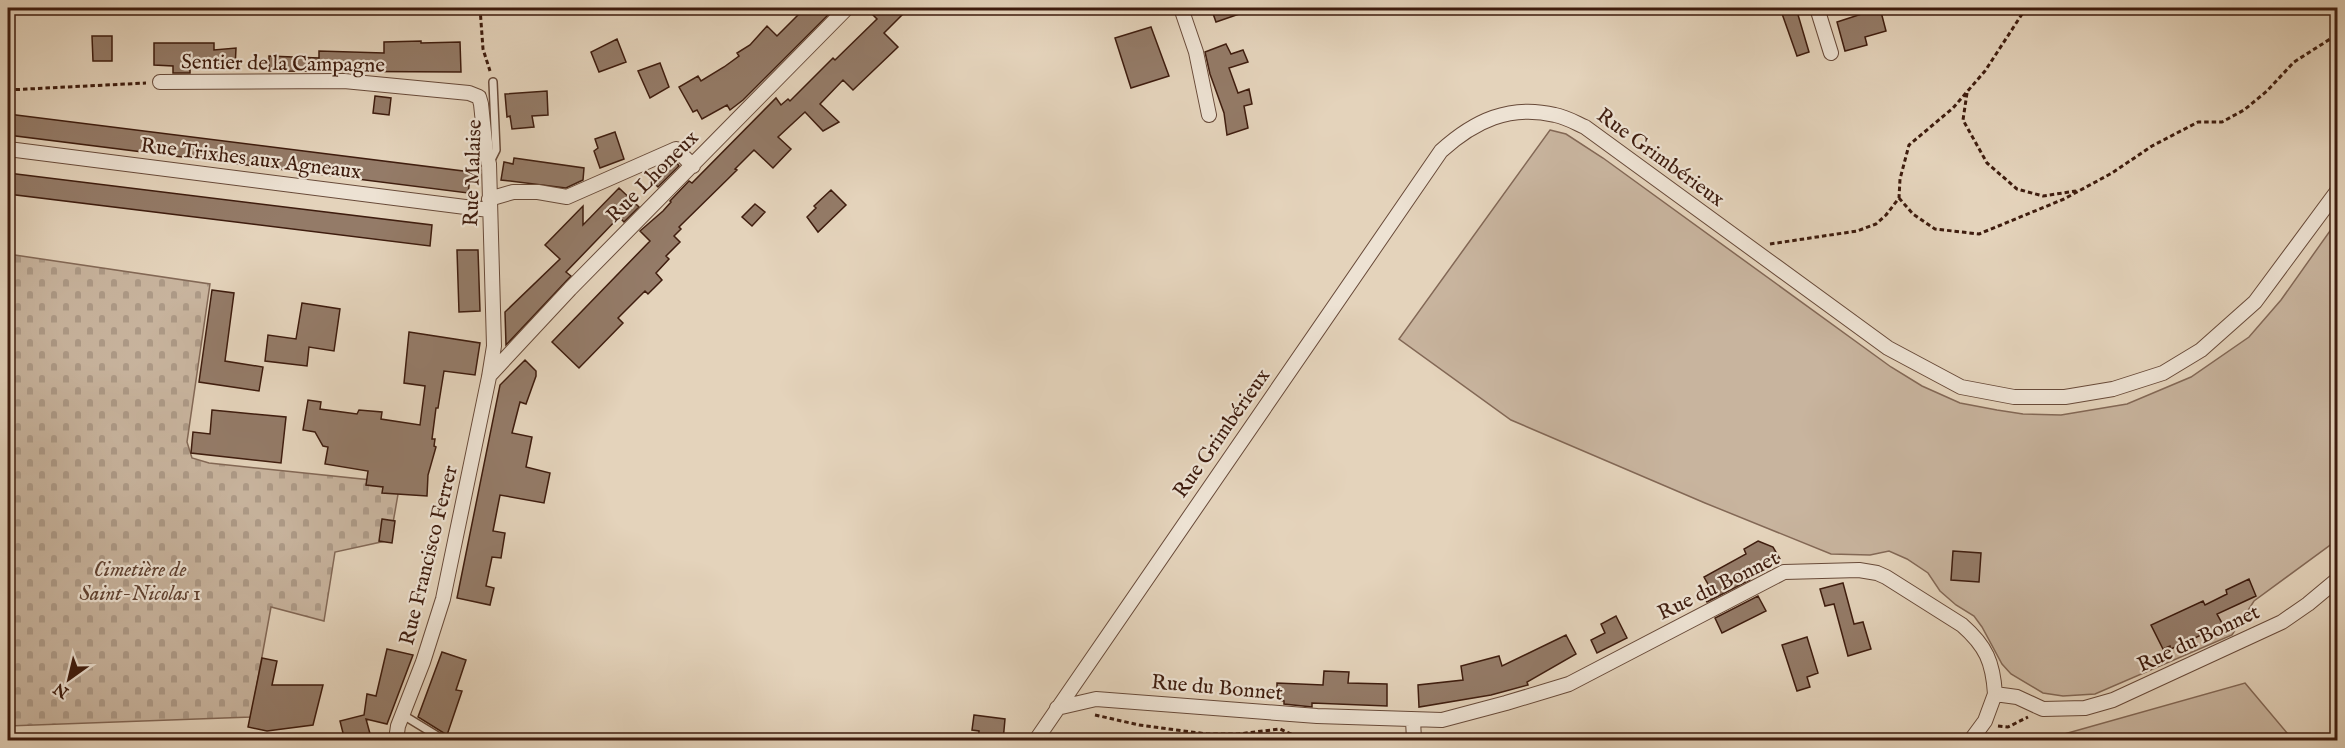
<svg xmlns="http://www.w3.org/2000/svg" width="2345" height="748" viewBox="0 0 2345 748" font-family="'IM FELL English',serif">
<defs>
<pattern id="cemetery-stones" width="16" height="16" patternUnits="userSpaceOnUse" patternTransform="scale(1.5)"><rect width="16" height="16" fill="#c8b49e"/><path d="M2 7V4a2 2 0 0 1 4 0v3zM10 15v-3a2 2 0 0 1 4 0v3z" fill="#ad9a87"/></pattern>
</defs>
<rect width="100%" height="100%" fill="#e4d3bb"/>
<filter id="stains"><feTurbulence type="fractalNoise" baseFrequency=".00333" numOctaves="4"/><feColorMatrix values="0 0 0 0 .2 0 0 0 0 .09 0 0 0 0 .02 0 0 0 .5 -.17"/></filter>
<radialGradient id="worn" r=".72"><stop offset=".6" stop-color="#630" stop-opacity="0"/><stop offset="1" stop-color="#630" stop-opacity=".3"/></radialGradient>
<!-- green -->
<path fill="#c8b49e" stroke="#836856" stroke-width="1.5" d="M1550,130L1566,134L1603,158L1891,367L1922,386L1960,403L1997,410L2023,414L2061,415L2127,404L2191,377L2249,337L2281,300L2337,221V540L2254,601L2232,635L2095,694L2063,696L2043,693L2011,674L2002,664L1982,627L1974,616L1956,605L1940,591L1928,573L1907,559L1889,551L1870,555L1831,554L1705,503L1511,420L1399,339Z
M2245,683L2293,740H2043Z"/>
<!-- cemetery -->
<path fill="url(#cemetery-stones)" stroke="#836856" stroke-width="1.5" d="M8,254L210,284L187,442L192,458L209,463L400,483L390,540L335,552L324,621L271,607L251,717L8,726Z"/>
<!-- building -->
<path fill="#947b68" stroke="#3e1c0e" stroke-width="1.5" d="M805,8H835L743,100L730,110L727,105L702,119L697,110L693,112L679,87L698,76L701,81L724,67L739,56L737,53L750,45L767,26L777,36Z
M866,8H909L884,33L898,47L853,90L843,80L820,104L839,122L823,131L805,112L778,137L791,149L773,168L754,150L735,169L737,170L679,227L681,229L674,236L680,242L666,256L669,259L656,273L662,280L648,294L645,291L618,318L623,323L579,368L552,342L650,241L640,231L663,211L671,202L670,201L689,181L692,183L776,98L781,105L788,99L790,101L833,58L835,60L877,19Z
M1211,8H1251V10L1216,22Z
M1780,8H1796L1809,52L1797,56Z
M1880,8L1886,31L1865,37L1867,45L1845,51L1837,22Z
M1151,27L1169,76L1131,88L1115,38Z
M92,36H112V61H93Z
M617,39L626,62L599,72L591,52Z
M421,41V43L460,42L461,72L269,71V56L319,58V51L384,53V42Z
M154,43H214V50L236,48L235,69L190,66V73H173V66L154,65Z
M1226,44L1231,54L1243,50L1248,62L1229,68L1238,93L1249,89L1252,104L1244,106L1248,128L1227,135L1224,113L1210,74L1205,52Z
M660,63L669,87L650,98L638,71Z
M547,91L548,115L532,116L534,127L512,129L510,116L507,117L505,94Z
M375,96L391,98L389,115L373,113Z
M8,114L471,172L468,193L8,135Z
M615,132L624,159L600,168L594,151L598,148L595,139Z
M514,158L584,168L583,180L566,188L501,180L504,162L513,164Z
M675,160L679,166L658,187L650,179L664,168L662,165Z
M8,173L432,225L430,246L8,194Z
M619,188L639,207L624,222L619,217L566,272L571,276L506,345L505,312L560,259L545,245L583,206V225Z
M831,190L846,205L818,232L807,217L816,208L814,206Z
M755,204L765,212L752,226L742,217Z
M457,250H478L480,311L459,312Z
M212,290L234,293L225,361L263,367L259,391L199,382Z
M302,303L340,309L334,351L309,347L307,366L265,361L268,335L296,339Z
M409,332L480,343L475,375L444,371L438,408H436L432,439H435L434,446L436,447L428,475L427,496L382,493L383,487L366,485L368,471L325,464L328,447L323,446L315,432L303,430L308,400L321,402L320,409L357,414L359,410L382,412L381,419L420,425L425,386L404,383Z
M525,360L536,371V376L526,404L520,402L512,433L532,437L526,467L550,473L544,503L500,495L493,531L505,533L501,558L492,557L486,586L494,588L490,605L457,598L500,385Z
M212,410L286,417L281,463L191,453L193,432L210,434Z
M382,519L395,521L392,543L379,541Z
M1758,541L1773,547L1780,559L1748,576L1750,580L1707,602L1701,591L1709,586L1704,577L1746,554L1744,549Z
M1953,551L1981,553L1979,582L1951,580Z
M2249,579L2256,596L2217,614L2223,625L2171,649L2170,646L2163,649L2151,625L2203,601L2205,605L2227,594L2226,590Z
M1843,583L1854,624L1863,622L1871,649L1848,656L1834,604L1825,606L1820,589Z
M1758,596L1766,611L1722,633L1715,618Z
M1616,616L1627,638L1597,653L1591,640L1605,633L1601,624Z
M1566,635L1576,654L1527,682L1528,685L1491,695L1419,707L1418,685L1463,680L1461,666L1499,656L1502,666Z
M1807,637L1818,673L1807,677L1810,687L1797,691L1782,645Z
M387,649L413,655L387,724L366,719L372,741H345L340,721L364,715L367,694L376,696Z
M442,652L466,660L456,690L462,691L447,735L418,717Z
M262,658L277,661L272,685H323L313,725L267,731L248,727Z
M1324,671L1349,672L1348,683L1387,684V706L1312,703V707L1284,704V701L1277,700V683L1323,685Z
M974,715L1005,719L1003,741H978L979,731L972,730Z"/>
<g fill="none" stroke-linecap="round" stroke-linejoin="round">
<!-- lane casing -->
<g stroke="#684a39" stroke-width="10">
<path id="lane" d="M489,164L496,150L493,82
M403,715L444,740"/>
</g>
<!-- street casing -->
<g stroke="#684a39" stroke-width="16">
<path id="street" d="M1181,8L1196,52L1209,115
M1817,8L1831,53
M160,82L344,81L469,93L479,97L481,104L486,152L489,164L494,346L489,377L443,599L423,662L398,726L396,740
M8,149L489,210
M489,199L513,192H538L567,197L676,149L693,166
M489,376L570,289L847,8
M1057,708L1096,699L1317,716L1442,720L1506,703L1569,684L1784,572L1859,570L1877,573L1886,577L1962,625C1986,646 1993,662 1995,694L2017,697L2043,709L2085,708L2113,700L2282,622L2308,604L2338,579
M1413,720L1414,740
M1036,740L1441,151C1474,121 1510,104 1555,115C1566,117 1576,123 1585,127L1888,348L1961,387L2014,397H2065L2113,389L2163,373L2201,350L2255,302L2338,190
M1971,740L1985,721L1995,694"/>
</g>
<!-- path -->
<path stroke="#3e1c0e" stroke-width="3" stroke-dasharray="4.5 3" stroke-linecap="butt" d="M480,8L483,49L490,71
M8,90L146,83
M1967,93L1963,120L1987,163L2017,189L2043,196L2076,191
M1899,198L1913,214L1935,229L1979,234L2064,199L2112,173L2152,146L2198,122H2222L2244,110L2267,91L2294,62L2338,34
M1770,244L1857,231L1876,224L1886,215L1899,198L1900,179L1909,145L1953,108L1985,71L2026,8
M1095,715L1139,725L1207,734H1238L1280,729L1304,740
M1998,726L2008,727L2028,717"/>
<!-- lane -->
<use href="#lane" stroke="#ede2d3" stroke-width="7"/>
<!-- street -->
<use href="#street" stroke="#ede2d3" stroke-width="14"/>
</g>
<g text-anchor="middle" stroke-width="4.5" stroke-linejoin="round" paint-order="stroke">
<!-- street labels -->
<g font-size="21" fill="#3e1c0e" stroke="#ede2d3">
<text transform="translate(283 63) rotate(1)" y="7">Sentier de la Campagne</text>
<text transform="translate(1661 157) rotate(36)" y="7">Rue Grimbérieux</text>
<text transform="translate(251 158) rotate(7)" y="7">Rue Trixhes aux Agneaux</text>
<text transform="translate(472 173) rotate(-88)" y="7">Rue Malaise</text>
<text transform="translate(652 176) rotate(-45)" y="7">Rue Lhoneux</text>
<text transform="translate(1221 433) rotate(-55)" y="7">Rue Grimbérieux</text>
<text transform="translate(428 555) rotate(-76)" y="7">Rue Francisco Ferrer</text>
<text transform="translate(1718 585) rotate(-26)" y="7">Rue du Bonnet</text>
<text transform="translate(2198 638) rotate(-25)" y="7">Rue du Bonnet</text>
<text transform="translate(1217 687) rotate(5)" y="7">Rue du Bonnet</text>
</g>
<!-- park labels -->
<g font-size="21" font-style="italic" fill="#604232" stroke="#ede2d3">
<text x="140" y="576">Cimetière de<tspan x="140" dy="24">Saint-Nicolas 1</tspan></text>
</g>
</g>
<!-- margin -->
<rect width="2345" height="748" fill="none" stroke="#e4d3bb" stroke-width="30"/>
<rect x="9" y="9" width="2327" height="730" fill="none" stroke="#3e1c0e" stroke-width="3"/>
<rect x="15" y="15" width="2315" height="718" fill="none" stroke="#3e1c0e" stroke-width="1.5"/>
<!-- north arrow -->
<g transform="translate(69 679) rotate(214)" stroke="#ede2d3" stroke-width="4.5" paint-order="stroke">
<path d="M0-4.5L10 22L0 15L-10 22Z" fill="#3e1c0e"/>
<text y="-9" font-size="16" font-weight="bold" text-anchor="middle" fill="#3e1c0e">N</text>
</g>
<rect width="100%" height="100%" filter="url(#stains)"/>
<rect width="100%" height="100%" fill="url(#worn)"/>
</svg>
